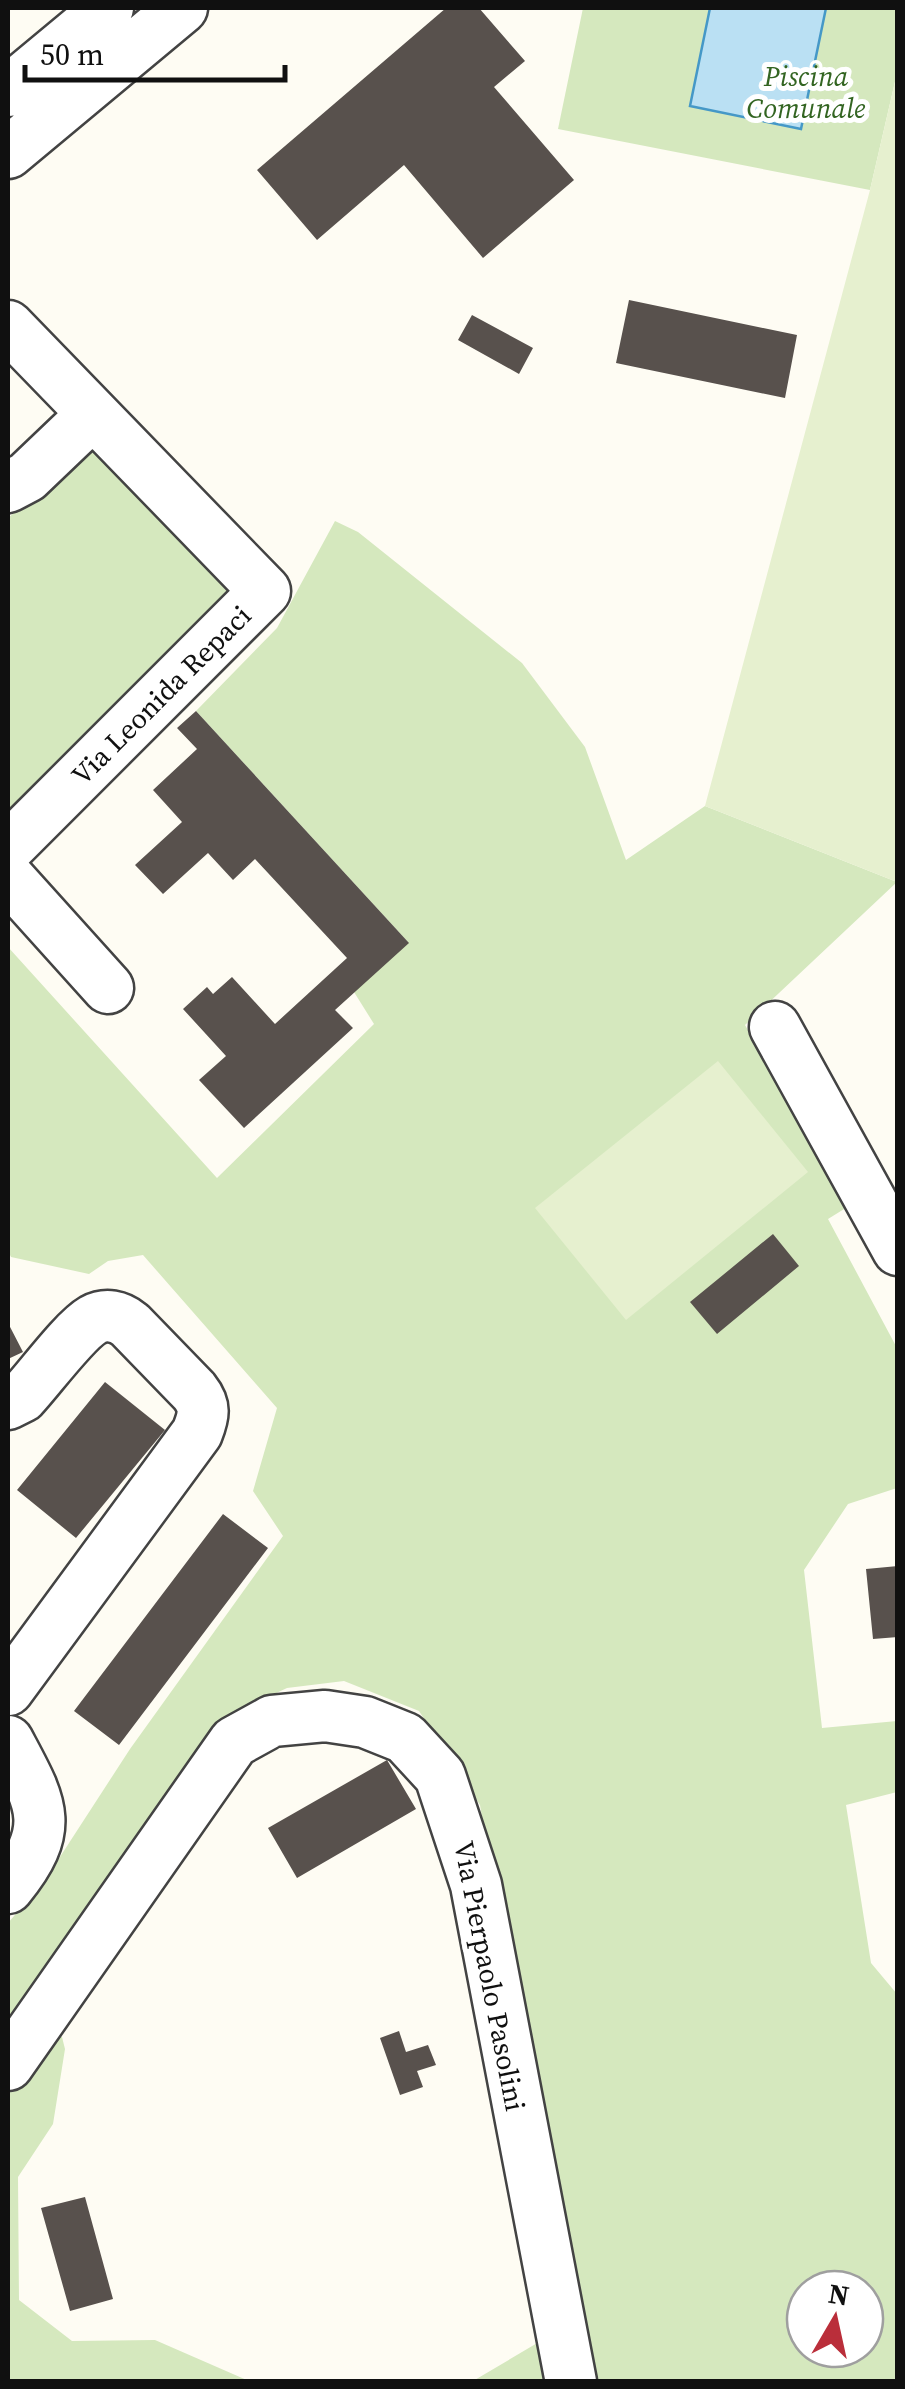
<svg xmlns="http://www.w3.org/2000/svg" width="905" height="2389" viewBox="0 0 905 2389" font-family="'Source Serif 4',serif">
<rect width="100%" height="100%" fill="#fefcf3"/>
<!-- green -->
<path fill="#d5e8be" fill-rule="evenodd" d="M583,8H897V73L870,190L558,129Z
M92,446L228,588L226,604L8,819V518Z
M335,521L358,532L522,663L585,747L626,860L705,806L897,882L745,1025L849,1206L828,1219L897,1348V1488L848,1504L804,1570L822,1728L897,1721V1792L846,1805L871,1963L897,1994V2381H473L561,2329L529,2105L480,1805L419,1711L344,1681L287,1688L238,1711L8,2025V1923L45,1880L130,1749L283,1536L253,1491L277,1408L143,1255L108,1261L89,1274L11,1257L8,1251V947L217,1178L374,1024L354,992L408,942L196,711L277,628ZM805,2289H865V2349H805Z
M55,2033L62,2037L65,2049L53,2124L18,2177L19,2300L72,2341L155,2340L249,2381L8,2382V2084Z"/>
<!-- pitch -->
<path fill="#e6f0cf" d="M897,73V882L705,806L870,190Z
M718,1061L808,1172L626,1320L535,1208Z"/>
<!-- water -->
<path fill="#bae0f3" stroke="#4598c7" stroke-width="2.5" d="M710,8H826L801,129L690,106Z"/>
<!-- building -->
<path fill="#58514d" d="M446,8H479L525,61L494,87L574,180L483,258L404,165L317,240L257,170Z
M629,300L797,335L785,398L616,363Z
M472,315L533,348L519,374L458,340Z
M196,711L409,943L335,1010L353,1028L244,1128L199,1080L226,1056L183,1009L207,987L213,994L232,977L275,1024L347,958L255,859L233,880L208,853L163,894L135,865L182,822L153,790L197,749L177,728Z
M773,1234L799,1266L717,1334L690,1302Z
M8,1323L23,1352L8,1359Z
M105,1382L165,1430L76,1538L17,1490Z
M223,1514L268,1548L119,1745L74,1711Z
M898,1566V1637L873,1639L866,1569Z
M387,1760L416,1809L297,1878L268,1828Z
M399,2031L406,2052L428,2045L436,2065L417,2071L423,2087L400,2095L380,2038Z
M85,2197L113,2299L70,2311L41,2208Z"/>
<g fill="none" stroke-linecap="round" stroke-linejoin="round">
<!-- minor casing -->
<g stroke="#434343" stroke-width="55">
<path id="minor" d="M8,91L108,8
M8,153L182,8
M8,326L265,591L8,848
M8,487L27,477L93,414
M8,877L108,988
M775,1027L898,1250
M8,1404L22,1397C39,1379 74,1331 93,1320C106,1313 119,1316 130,1325L194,1391C206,1406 204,1415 197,1433L8,1690
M8,1741C41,1803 58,1827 8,1888
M8,2065L234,1742L272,1721L325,1716L365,1722L405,1738L440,1776L476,1885L571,2382"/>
</g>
<!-- minor -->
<use href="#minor" stroke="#fff" stroke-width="50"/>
</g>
<g text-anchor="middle" stroke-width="10" stroke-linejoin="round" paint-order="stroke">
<!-- park labels -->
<g font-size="28" font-style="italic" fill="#336522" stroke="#fff">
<text x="806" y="86">Piscina<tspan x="806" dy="32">Comunale</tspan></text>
</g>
<!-- street labels -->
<g font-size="28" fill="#101010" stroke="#fff">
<text transform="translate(161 695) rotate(-45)" y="10">Via Leonida Repaci</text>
<text transform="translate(490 1976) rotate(79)" y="10">Via Pierpaolo Pasolini</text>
</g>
</g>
<!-- border -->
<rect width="905" height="2389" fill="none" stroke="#101010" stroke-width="20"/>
<!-- north arrow -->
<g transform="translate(835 2319) rotate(9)"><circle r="48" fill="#ffffff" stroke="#9f9f9f" stroke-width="2.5"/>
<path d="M0-8L18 38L0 25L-18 38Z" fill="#ba2e3a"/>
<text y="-15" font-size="28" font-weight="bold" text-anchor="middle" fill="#101010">N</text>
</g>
<!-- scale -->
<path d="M25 65v15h260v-15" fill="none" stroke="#101010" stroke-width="5"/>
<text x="40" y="65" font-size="30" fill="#101010" stroke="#ffffff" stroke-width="8" paint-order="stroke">50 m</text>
</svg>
